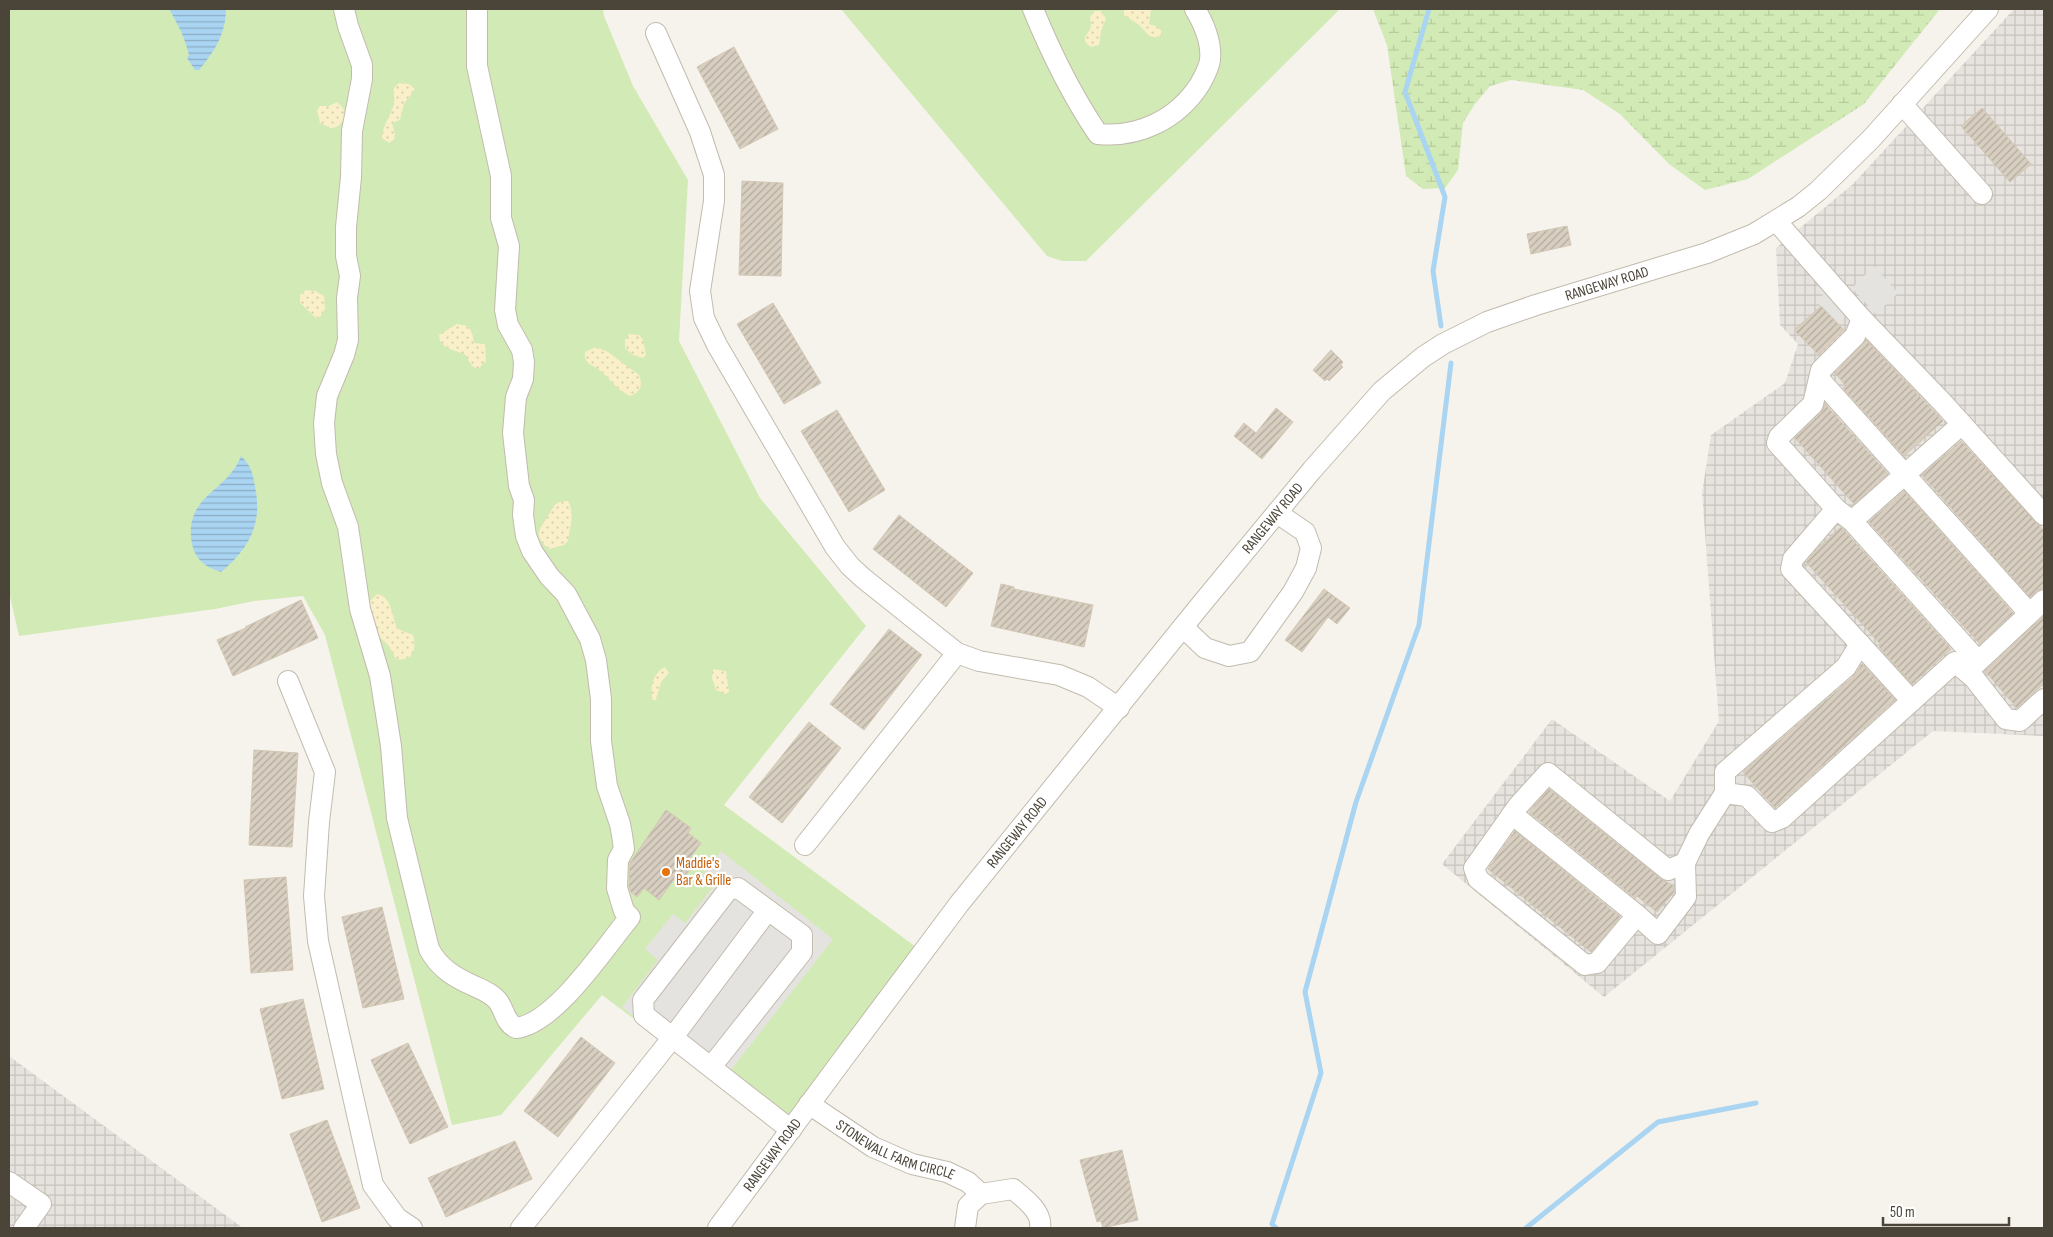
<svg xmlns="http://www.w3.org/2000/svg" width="2053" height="1237" viewBox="0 0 2053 1237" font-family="'Sofia Sans Condensed',sans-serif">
<defs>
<pattern id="industrial-grid" width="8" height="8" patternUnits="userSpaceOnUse" patternTransform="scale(1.25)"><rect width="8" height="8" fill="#e6e2dd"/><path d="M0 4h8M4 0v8" fill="none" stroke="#c7c3be"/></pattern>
<pattern id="wetland-marsh" width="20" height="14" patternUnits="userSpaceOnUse" patternTransform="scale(1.25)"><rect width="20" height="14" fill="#d2eab5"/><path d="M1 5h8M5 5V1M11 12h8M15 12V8" fill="none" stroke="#b6ca9c"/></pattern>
<pattern id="sand-dots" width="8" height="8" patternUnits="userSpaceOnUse" patternTransform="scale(1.25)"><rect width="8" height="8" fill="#f9efc9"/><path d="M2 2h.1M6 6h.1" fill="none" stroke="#d7cead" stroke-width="1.8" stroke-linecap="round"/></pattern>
<pattern id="water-rules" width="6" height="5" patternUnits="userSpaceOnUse" patternTransform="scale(1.25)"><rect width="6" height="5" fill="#a9d4f2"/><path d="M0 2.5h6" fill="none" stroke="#8caec5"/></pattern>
<pattern id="building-hatch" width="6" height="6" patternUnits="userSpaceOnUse" patternTransform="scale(1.25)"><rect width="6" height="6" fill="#d8cfc1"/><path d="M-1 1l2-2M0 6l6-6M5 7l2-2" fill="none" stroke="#b1aa9e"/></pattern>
</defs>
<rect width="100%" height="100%" fill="#f6f3ec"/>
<!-- industrial -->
<path fill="url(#industrial-grid)" d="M2014,9H2044V736L1933,731L1604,997L1442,864L1552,719L1670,801L1719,721L1702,493L1711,435L1785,383L1798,344L1780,325L1776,248L1853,184Z
M9,1056L243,1228H9Z"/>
<!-- grass -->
<path fill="#d2eab5" d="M9,9H603L604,16L633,86L688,180L679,341L760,498L866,626L724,805L916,947L784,1130L602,995L501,1115L452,1125L325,635L303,596L254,601L215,609L19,636L9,592Z
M841,9H1340L1086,261H1062L1047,256Z"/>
<!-- wetland -->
<path fill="url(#wetland-marsh)" d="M1373,9H1940L1864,104L1748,179L1705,190L1669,164L1620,114L1583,90L1511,80L1490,86L1475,104L1463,123L1458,170L1445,188L1423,189L1406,176L1387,45Z"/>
<!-- sand -->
<path fill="url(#sand-dots)" d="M1124,9H1151L1149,24C1155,26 1159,27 1162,32L1159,37C1148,39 1146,31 1139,25C1134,21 1129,19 1124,15Z
M1094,11H1101L1106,19L1101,31L1099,45L1091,47C1077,38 1091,34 1091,25C1091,22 1090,19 1090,17Z
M399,83L409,84L415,89L404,104L400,120L392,123L395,134L394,140L389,143L382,138C382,127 391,115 394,104C395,99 393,94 394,88Z
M337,102L343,108L346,115L344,120L337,127L331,128L320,123L317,110L320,106H329Z
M306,290L315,291L324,296L325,309L320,317L316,318L300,303V295Z
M457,324L467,326L472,332L474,343L485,344L486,361L479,368H475C470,364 468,361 466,355C455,349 440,350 439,335Z
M629,334L639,335L643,340L646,355L643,358L633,355L625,348V340Z
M596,347L608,352L639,375C643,385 641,392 630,396C617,390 612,381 602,372C595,365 583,365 585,352Z
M568,501C575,512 570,527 568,541L564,545L549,549C531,533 541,529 549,514C554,506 556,500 568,501Z
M377,594C393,597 391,617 398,629L413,635C417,649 413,662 396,659L389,646L377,634L369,606L370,601Z
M665,667L669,673L661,682L656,700H653C649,689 653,672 665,667Z
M713,669L726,671L729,692L725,694L716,690L712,678Z"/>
<!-- parking -->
<path fill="#e5e3e0" d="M1874,266L1898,293L1876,314L1852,288Z
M1825,293L1845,316L1838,324L1816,301Z
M721,851L833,939L720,1084L622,1007L658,960L645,949L673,914L685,923L713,887L701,877Z"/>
<!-- water -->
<path fill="url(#water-rules)" d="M169,9H226C226,33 215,51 199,70H195L187,58L189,55C185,38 178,24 169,9Z
M241,456C251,465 253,474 255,487C263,523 249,549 221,572C206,567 196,561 192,544C183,495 228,492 241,456Z"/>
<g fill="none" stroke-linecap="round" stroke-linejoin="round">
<!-- stream -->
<path stroke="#a9d4f2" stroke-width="5" d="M1429,9L1405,92L1445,197L1433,271L1441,326
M1276,1228L1272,1224L1321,1073L1305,992L1356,802L1419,625L1451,363
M1526,1228L1658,1122L1756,1103"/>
</g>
<!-- building -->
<path fill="url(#building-hatch)" stroke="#d3c7b4" d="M734,47L778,129L740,149L697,67Z
M1982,108L2031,164L2010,182L1961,126Z
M742,181L783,183L781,276L739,275Z
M1567,226L1571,245L1531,254L1527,234Z
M773,303L821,383L784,404L737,324Z
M1821,306L1844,330L1819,355L1794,330Z
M1866,340L1943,421L1904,456L1843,388L1846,386L1835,373Z
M1331,350L1343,362L1341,365L1343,367L1329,381L1327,379L1325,381L1313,370Z
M1825,404L1888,474L1854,504L1795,438L1821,413Z
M1276,408L1293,422L1262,459L1234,436L1244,423L1256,433Z
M837,410L885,490L849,512L801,431Z
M1961,441L2044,531V588L2036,591L2030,597L1922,475Z
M1904,491L2013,613L1980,644L1869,522Z
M899,515L973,573L946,607L873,549Z
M1841,527L1951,649L1912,684L1879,647L1881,645L1806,562L1820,546Z
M1001,584L1014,587V589L1093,605L1084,647L991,626Z
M1324,589L1350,608L1337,624L1328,617L1302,652L1285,640Z
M301,600L318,638L233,676L217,640L246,628L245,627Z
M2044,616V683L2017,708L1985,671Z
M889,629L922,655L864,730L830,704Z
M1862,664L1895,700L1775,808L1743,772L1854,676Z
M809,722L841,748L782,823L749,797Z
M254,750L298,753L292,847L249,845Z
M1549,789L1661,879L1674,886V892L1657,912L1637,896L1635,898L1529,812Z
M666,810L691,828L688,833L701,843L685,865L690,869L681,882L675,878L659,900L644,888L637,897L631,892L629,886L630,863Z
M1515,831L1620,917L1591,952L1488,869Z
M286,877L293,970L251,973L244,880Z
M382,907L404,999L363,1008L342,917Z
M303,999L324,1089L282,1099L260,1009Z
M581,1037L615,1063L558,1137L524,1111Z
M408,1043L448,1127L410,1144L371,1060Z
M327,1120L360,1208L322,1222L290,1134Z
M515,1141L532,1179L446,1217L428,1178Z
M1122,1150L1138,1220L1103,1228L1101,1221L1097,1222L1080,1160Z"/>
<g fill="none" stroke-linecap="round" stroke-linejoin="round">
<!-- minor casing -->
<g stroke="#c2bbae" stroke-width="22">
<g id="minor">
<path d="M344,9L348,26L362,65V79L352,131L351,177L346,227V256L350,276L347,298L348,340L344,355L327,396L324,423L326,454L332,483L348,527L360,609L380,676L391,746L397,818L429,949C439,968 454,977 474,986C481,989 491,993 497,1000C505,1009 504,1022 516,1028C555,1024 605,947 630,917L624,911L617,888L618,860L624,849L622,835L620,824L607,786L601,741V699L596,660L590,639L566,594L549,576L532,551L526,536L523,515L524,500L519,486L513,433L516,397L523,379L524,362L522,350L508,325L505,310L509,246L501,218V176L477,66V9"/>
<path d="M1033,9C1051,53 1071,94 1098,134C1139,138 1178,119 1200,84C1204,77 1209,68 1210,60C1212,41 1204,24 1195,9"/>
<path d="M656,33L700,132L714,175V201L700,291L704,318L717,345L835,547L850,566L863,578L957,653L979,661L1059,675L1088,687L1119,708"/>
<path d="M1902,104L1982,194"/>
<path d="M1777,222L1862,319L1942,402L2044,515"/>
<path d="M1820,380L2029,613"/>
<path d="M1836,509L1852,521L1978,661"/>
<path d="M1852,521L1962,424"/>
<path d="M1183,627L1205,648L1229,656L1250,652L1293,592L1306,568L1311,548L1305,532L1277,513"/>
<path d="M1860,644L1912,701"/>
<path d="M1969,670L2044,600"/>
<path d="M288,681L325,772L319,822L314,896L318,941L373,1185L397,1218L412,1228"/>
<path d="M1725,793L1747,796L1772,822L1782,818L1955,662L1974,678L2006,719L2020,721L2044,699"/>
<path d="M1512,814L1637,915"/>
<path d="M805,845L957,653"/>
<path d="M1685,863L1668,870L1548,773L1518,806L1474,868L1478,879L1585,965L1597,963L1637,915L1658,934L1686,897L1685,863L1699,834L1725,793V772L1846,667L1860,644L1791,569L1793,559L1836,509L1777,443L1779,437L1813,404L1821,370L1855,336L1862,319"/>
<path d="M711,1067L802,952V935L738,888L728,890L643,1000L644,1015L791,1130"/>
<path id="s1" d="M809,1104L873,1147L912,1164L947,1172L968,1182L981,1194"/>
<path d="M9,1182L41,1204L24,1228"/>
<path d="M521,1228L673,1037L768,910"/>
<path id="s2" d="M718,1228L840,1063L959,904L1199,607L1312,470L1382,391L1423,357L1443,344L1487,322L1536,305L1707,253L1754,234L1798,207L1818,191L1871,139L1988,9"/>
<path d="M965,1228L968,1206L981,1194L1013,1189C1024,1198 1043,1212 1040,1228"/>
</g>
</g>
<!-- minor -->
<use href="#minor" stroke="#fff" stroke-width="20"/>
</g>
<!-- markers -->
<circle fill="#e8710a" stroke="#fff" stroke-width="2" cx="666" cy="872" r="5"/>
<g text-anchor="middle" stroke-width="4.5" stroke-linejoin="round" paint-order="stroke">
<!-- street labels -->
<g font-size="15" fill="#4b4439" stroke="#fff">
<text dy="5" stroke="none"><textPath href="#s2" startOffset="1321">RANGEWAY ROAD</textPath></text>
<text dy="5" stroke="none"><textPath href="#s2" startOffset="901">RANGEWAY ROAD</textPath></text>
<text dy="5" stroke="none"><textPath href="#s2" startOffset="496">RANGEWAY ROAD</textPath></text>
<text dy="5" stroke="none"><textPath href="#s1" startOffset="99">STONEWALL FARM CIRCLE</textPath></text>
<text dy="5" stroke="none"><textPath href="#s2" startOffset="91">RANGEWAY ROAD</textPath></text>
</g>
<!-- food labels -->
<g font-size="15" fill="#c56008" stroke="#fff" text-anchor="start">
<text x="676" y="868">Maddie's<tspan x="676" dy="17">Bar &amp; Grille</tspan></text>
</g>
</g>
<!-- border -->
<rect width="2053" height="1237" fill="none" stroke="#4b4439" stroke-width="20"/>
<!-- scale -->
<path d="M1883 1217v8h126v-8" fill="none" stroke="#4b4439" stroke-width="2.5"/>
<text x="1890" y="1217" font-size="15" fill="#4b4439" stroke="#ffffff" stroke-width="4" paint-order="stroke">50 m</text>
</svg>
